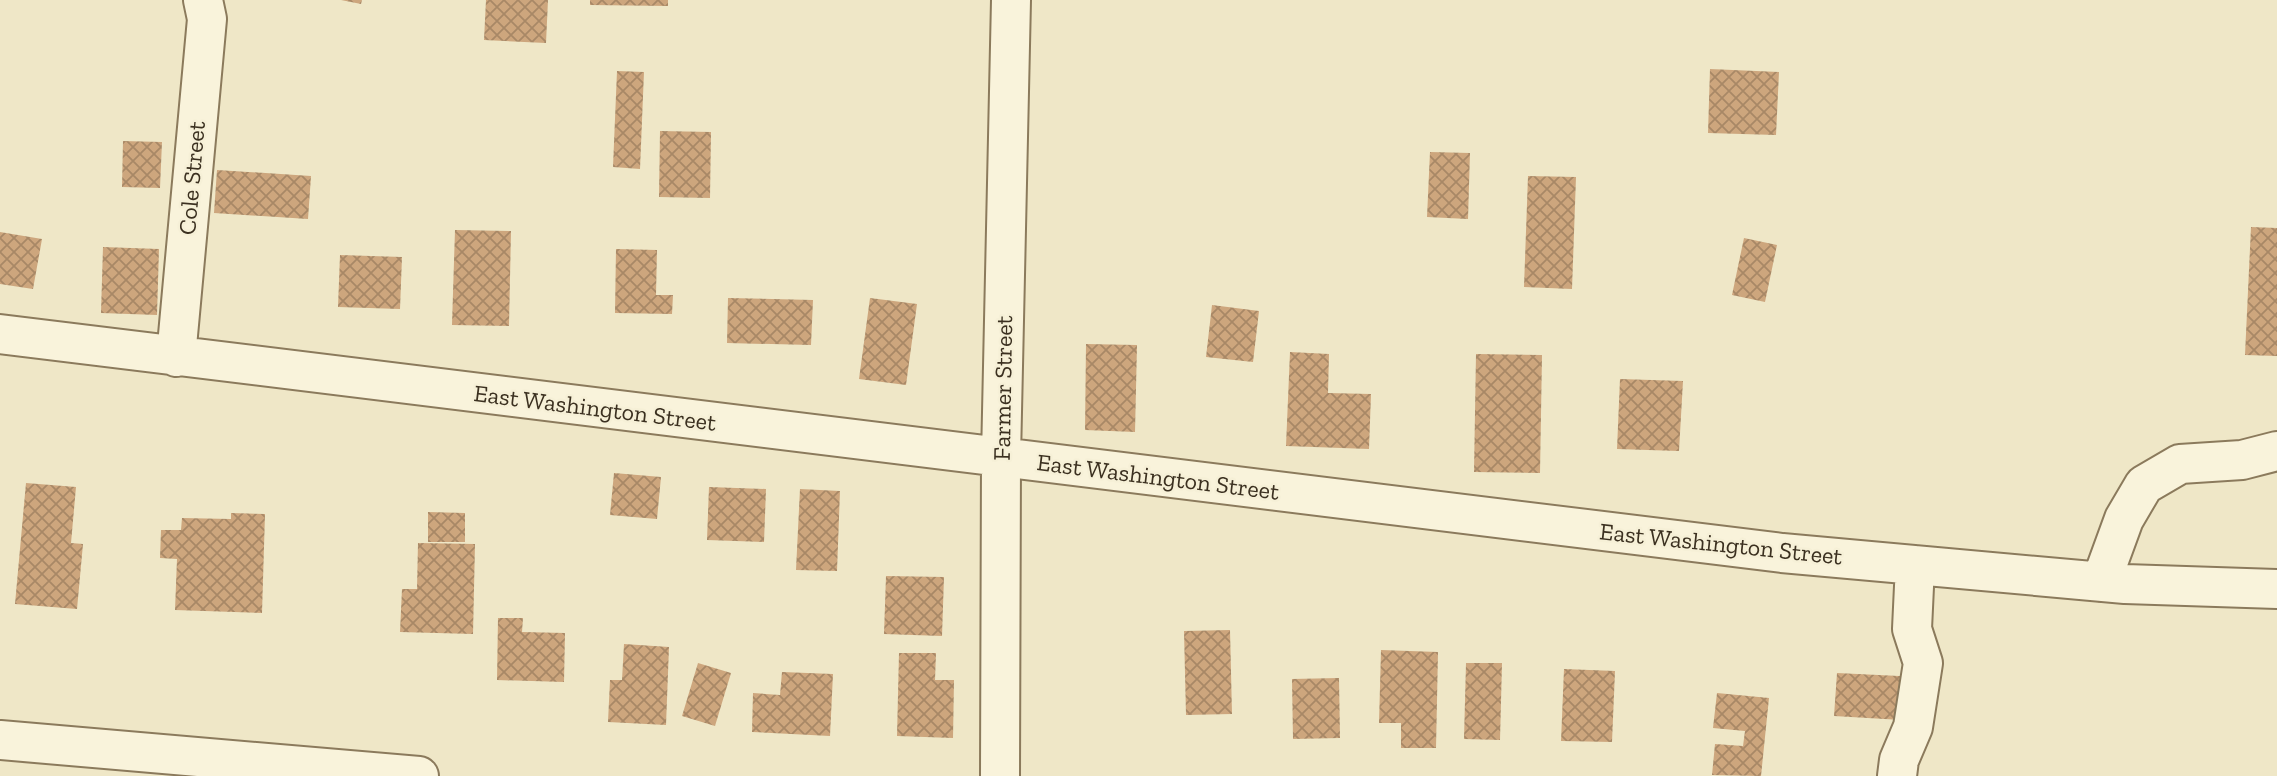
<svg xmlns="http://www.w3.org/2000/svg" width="2277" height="776" viewBox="0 0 2277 776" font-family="'Zilla Slab',serif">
<defs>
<pattern id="building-cross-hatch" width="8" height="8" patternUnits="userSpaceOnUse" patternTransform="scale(1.75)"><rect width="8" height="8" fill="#cda67d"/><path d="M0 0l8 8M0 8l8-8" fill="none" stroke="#a88866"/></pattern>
</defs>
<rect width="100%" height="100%" fill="#efe7c7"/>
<!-- building -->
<path fill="url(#building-cross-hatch)" d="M341,0H362L361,4Z
M486,0H548L546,43L484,40Z
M590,0H668V6L590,5Z
M1710,69L1779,72L1776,135L1708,133Z
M617,71L644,72L640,169L613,167Z
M660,131L711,132L710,198L659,197Z
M123,141L162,142L160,188L122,187Z
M1430,152L1470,153L1468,219L1427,217Z
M217,170L311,176L308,219L214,213Z
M1528,176L1576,177L1572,289L1524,287Z
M2251,227L2277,228V356L2245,355Z
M455,230L511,231L509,326L452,325Z
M0,232L42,239L33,289L0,284Z
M1744,238L1777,245L1765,302L1732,295Z
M103,247L159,249L157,315L101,313Z
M616,249L657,250L656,295H673L672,314L615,313Z
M340,255L402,257L400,309L338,307Z
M728,298L813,300L811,345L727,343Z
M870,298L917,304L906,385L859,379Z
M1212,305L1259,311L1253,362L1206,357Z
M1086,344L1137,345L1135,432L1085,430Z
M1290,352L1329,354L1328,393L1371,394L1369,449L1286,446Z
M1476,354L1542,355L1540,473L1474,472Z
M1620,379L1683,381L1679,451L1617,449Z
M614,473L661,477L657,519L610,515Z
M26,483L76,487L71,543L83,544L77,609L15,604Z
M709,487L766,489L764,542L707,540Z
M800,489L840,491L837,571L796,570Z
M428,512L465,513V542H428Z
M231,513L265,514L262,613L175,610L177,559L160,558L161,530H181L182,518L231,519Z
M418,543L475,544L473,634L400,632L402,589H417Z
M886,576L944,577L942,636L884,634Z
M498,618H523L522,632L565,633L564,682L497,680Z
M1230,630L1232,714L1186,715L1184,631Z
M624,644L669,647L666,725L608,722L610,680H622Z
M1381,650L1438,652L1436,748H1401V723H1379Z
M899,653H936L935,680H954L953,738L897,736Z
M698,663L731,673L715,726L682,716Z
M1466,663H1502L1500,740L1464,739Z
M1564,669L1615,671L1612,742L1561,741Z
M782,672L833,674L830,736L752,732L753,693L780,695Z
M1837,673L1920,677L1918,721L1834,716Z
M1339,678L1340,738L1293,739L1292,679Z
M1717,693L1769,698L1761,776L1712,775L1715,744L1743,746L1745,731L1713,728Z"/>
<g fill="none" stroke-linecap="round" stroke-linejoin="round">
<!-- minor casing -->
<g stroke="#8b7a5c" stroke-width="42">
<path id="minor" d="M0,334L1782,553L2125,584L2277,589
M176,357L207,19L203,0
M2101,582L2124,519L2144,485L2180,464L2242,460L2277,451
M0,740L419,776
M1000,776L1001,458L1011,0
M1897,776L1899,760L1913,727L1923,663L1912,629L1915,565"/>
</g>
<!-- minor -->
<use href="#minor" stroke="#f9f3db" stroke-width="38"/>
</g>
<g text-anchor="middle" stroke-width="5" stroke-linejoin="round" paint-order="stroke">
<!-- street labels -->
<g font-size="24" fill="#3b3020" stroke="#f6f0d7">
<text transform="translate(192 178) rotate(-85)" y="8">Cole Street</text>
<text transform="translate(1003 388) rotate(-89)" y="8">Farmer Street</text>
<text transform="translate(595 408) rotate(7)" y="8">East Washington Street</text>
<text transform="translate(1158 477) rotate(7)" y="8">East Washington Street</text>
<text transform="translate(1721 544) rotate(6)" y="8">East Washington Street</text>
</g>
</g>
</svg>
